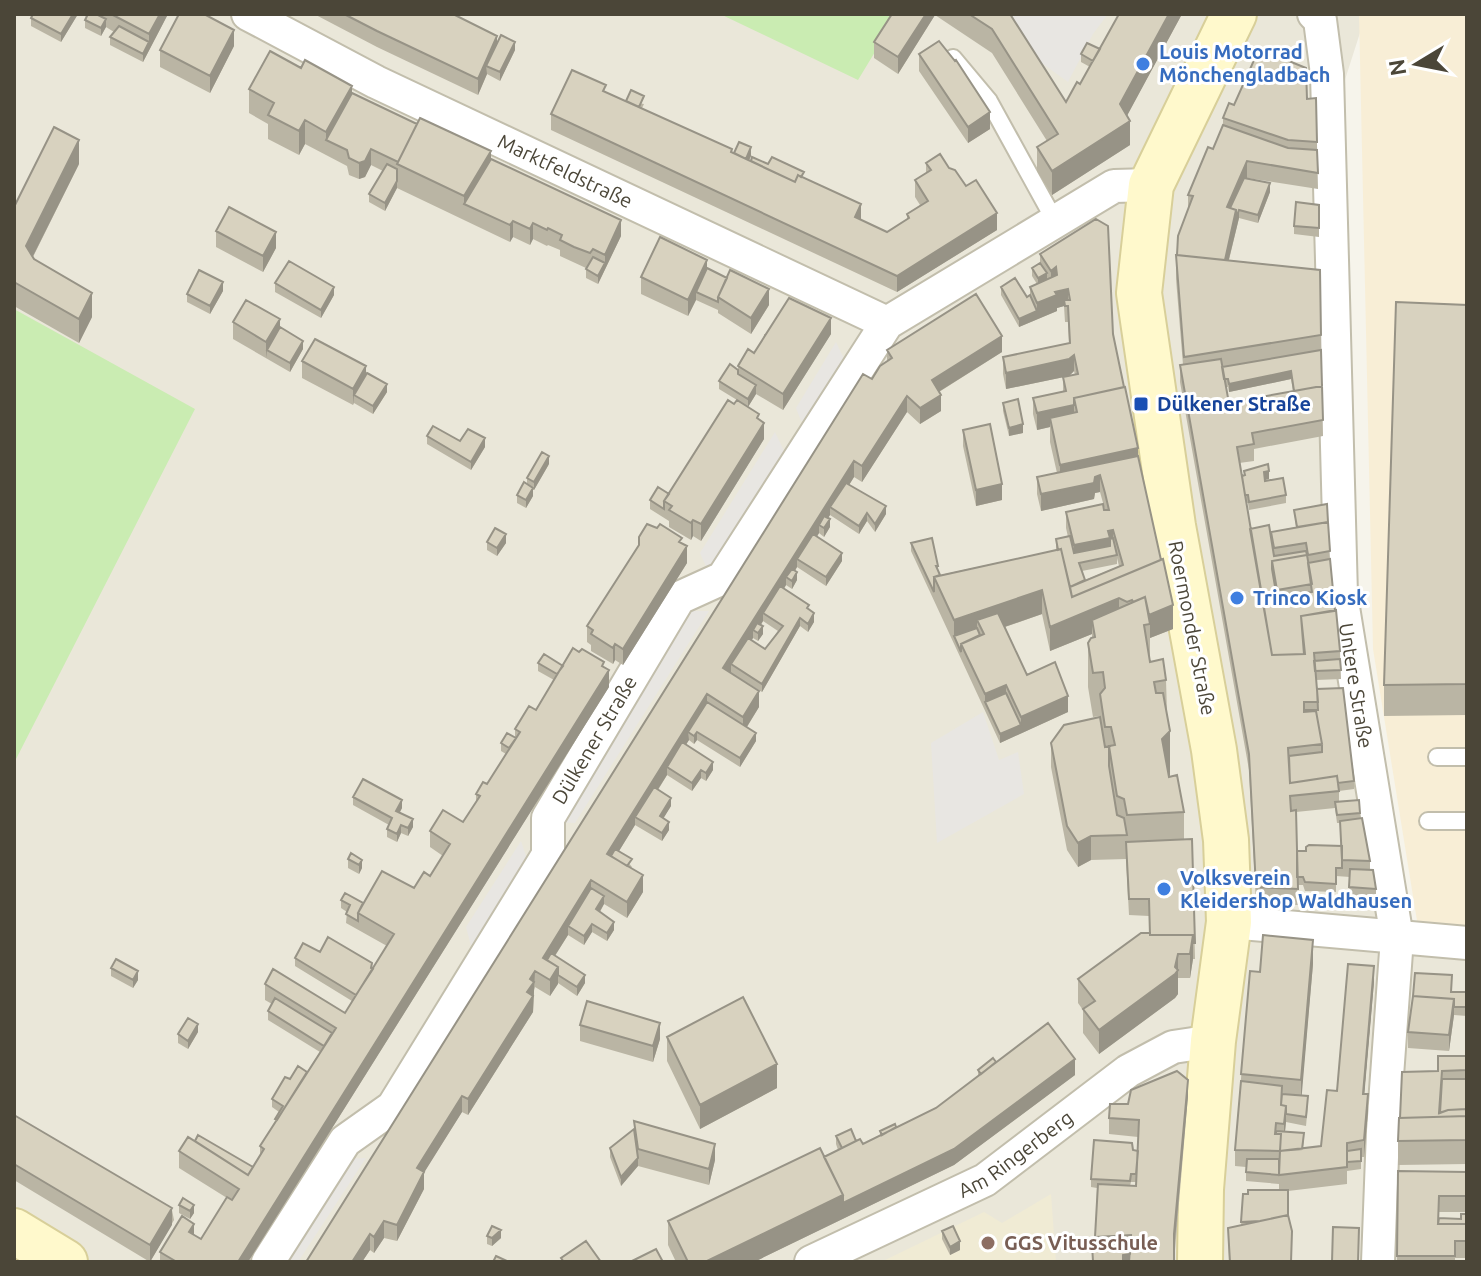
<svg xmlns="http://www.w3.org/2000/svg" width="1481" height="1276" viewBox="0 0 1481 1276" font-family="Ubuntu,sans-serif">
<rect width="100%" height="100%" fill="#f6f4eb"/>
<!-- residential -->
<path fill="#eae7d9" d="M14,14H1366L1342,89L1340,565L1393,940L1467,945V1262H14Z"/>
<!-- commercial -->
<path fill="#f8eed6" d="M1359,14H1467V933H1419L1373,649Z"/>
<!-- education -->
<path fill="#f0ebd4" d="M1051,1194L1056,1262H881L984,1212L1002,1223Z"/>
<!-- green -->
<path fill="#caecb2" d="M720,14H898L858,80Z
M14,309L195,409L14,763Z"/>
<!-- parking -->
<path fill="#e8e6e2" d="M985,14H1108L1093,34L1068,82L1025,51Z
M836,342L845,361L811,418L801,421L796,408Z
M775,432L786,455L714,570L708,571L700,553Z
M685,611H709L575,823L555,822Z
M983,712L999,760L1018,752L1024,794L937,843L931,743Z
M521,841L529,865L481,942L471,946L466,927Z
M366,1158L298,1262H278L341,1159Z"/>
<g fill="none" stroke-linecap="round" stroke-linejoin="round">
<!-- lane casing -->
<g stroke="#c2beac" stroke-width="20">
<path id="lane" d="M953,58L989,101L1055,221
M1437,757H1467
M1428,821H1467"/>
</g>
<!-- street casing -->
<g stroke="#c2beac" stroke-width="36">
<g id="street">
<path id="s1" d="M248,14L376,82L887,323"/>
<path id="s2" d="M1314,14L1320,20L1327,74L1341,595L1397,938L1383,1131L1378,1262"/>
<path d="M1229,922L1467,943"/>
<path id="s3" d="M268,1262L345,1141L393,1107L548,855V818L679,598L723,578L887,323L1114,186L1151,185"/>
<path id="s4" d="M811,1262L985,1180L1128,1071L1173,1047L1213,1041"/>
</g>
</g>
<!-- secondary casing -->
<g stroke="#d8cf99" stroke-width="48">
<path id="secondary" d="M14,1231L65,1262
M1200,1262L1201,1189L1213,1041L1229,922L1226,840L1214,750L1173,526L1139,293L1151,185L1234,14"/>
</g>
<!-- lane -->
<use href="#lane" stroke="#fff" stroke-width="16"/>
<!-- street -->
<use href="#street" stroke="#fff" stroke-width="32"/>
<!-- secondary -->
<use href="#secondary" stroke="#fff9cc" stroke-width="44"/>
</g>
<!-- wall -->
<path fill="#bab5a4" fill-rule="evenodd" d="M33,14H78L61,42L31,26V18Z
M81,14H168L143,62L110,45V37L114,32L106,27L101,36L85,28V20L87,17Z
M314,14H453L497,44L515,50L500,81L487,74L478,95L377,47Z
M892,14H1010L1066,102L1080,84L1090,67L1081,62V54L1100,49L1182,14L1127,115L1130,145L1052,195L1037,171V147L1047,141L992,53L935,15L898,74L874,58V42Z
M234,46L210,93L160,67V50Z
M919,54L990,129L968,143L919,71Z
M301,68L352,93L491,159L621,236L598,284L586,278V268L560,256V250L548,245L547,246L533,239L530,245L513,237L510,242L397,188L385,211L369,202V194L383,171L371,165L365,177L359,179L349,175L347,166L305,144L299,155L268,139V124L249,113V89Z
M606,92L626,101L644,104L642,108L732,152L751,156L749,160L768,164L804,178L861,220L887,232L907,220V214L920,205L915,197V180L926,173V163L949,168L966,186L997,230L897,292L551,130V114Z
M1316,98L1318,189L1247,178L1270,192L1258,223L1239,218L1229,260L1320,270L1323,436L1254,449V461L1239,463L1242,476L1244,475V471L1269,479L1265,480V481L1286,495V503L1249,510L1248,503H1246L1250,529L1271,540V532L1296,527L1294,510L1328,522L1330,559L1340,651L1341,679L1316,680L1317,698L1354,781V789L1339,791V802L1359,800L1360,818L1370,861V870L1376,889V897L1349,895L1350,877L1336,876V892L1305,891L1303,885H1297L1298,905L1256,903L1249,770L1180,382V365H1183L1176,279V255L1188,209V195L1213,149L1223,125V118L1234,105ZM1291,379L1293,391L1233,402V408L1230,409L1226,387H1228L1229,392ZM1335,808L1337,823H1340L1341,846L1297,852L1296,812Z
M79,164L33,257L92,317L79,343L14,306V207Z
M1319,205V237L1294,234V226Z
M216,231L276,248L263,272L216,247Z
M1040,254L1113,334L1173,629L1150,638V661L1166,680L1169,776L1184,812V840L1192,839L1195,959H1193L1190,978H1178V994L1175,998L1099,1054L1083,1033V1010L1078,1003V979L1149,933V916L1129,915L1126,859L1091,860L1078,867L1067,850L1051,767V743L1100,717V716L1093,717L1088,687V643L1092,638V634L1050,651L1042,614L1005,627L1027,675L1068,712L1000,743L911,551V543L938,566V570L940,575L1056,550V539L1068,537L1066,528V512L1105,510L1100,492L1095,493L1094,499L1041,511L1037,494V477L1057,473L1050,442V427L1037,430L1033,414V398L1063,392V377L1075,375L1074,371L1069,376L1006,389L1003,374V357L1069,343L1068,322H1065L1064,306L1057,308V311L1019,327L1001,295V287L1027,297L1030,295V287L1037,284L1032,276V268L1040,263ZM1117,558L1119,566L1085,580L1082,571L1117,564Z
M707,268L769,305L751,334L718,313V310L696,300L688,316L641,294V277Z
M275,283L334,295L321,318L275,292Z
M223,291L210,314L187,302V294Z
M1467,305V715L1384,716V685Z
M233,322L280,327L303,349L290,372L233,339Z
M764,334H831L783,410L756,394L748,407L759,420L764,439L701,541L693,536L691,540L669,527V521L650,509V500L669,494L734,404L737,400L719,389V381L738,370V366L754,353L764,337Z
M887,350L1002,352L939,392L941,411L920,424L907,412L862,482L854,477L849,485L886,514L875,532L867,521L859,534L830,515L828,518L830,527L824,537L819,533L817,537L842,561L826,586L797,567L795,571L797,580L792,589L786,585L784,589L809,610L814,622L808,632L800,626L762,692L731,673L759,707L747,727L756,741L740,767L697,740L694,744L689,740L686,744L713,770L706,781L701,778L692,791L667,775L658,790L671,806L663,818L669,830L662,841L635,825L619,851L632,867L631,868L643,892L627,918L604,904L600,912L614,930L607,941L592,932L584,945L568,935L555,956L585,983L577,996L558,983L550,996L535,987L534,990L533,1012L468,1115L462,1112L424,1172V1189L397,1241L384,1238L374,1253L370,1250L362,1262H306L872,379L887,362ZM763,621L778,631L765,649L751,640L753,638L758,641L763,634L761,625Z
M302,361L366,374L387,392L373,414L354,403L353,405L302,378Z
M1003,403L1023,433L1009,436L1003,411Z
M963,430L1002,500L976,506L963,446Z
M427,436L460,441L485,447L471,470L427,444Z
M549,464L534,490H533V496L526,508L517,503V495L527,484V478Z
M487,542L506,543L497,556L487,550Z
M682,543L687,563L623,665L615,660L613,664L591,651V645L587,642V626Z
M538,663L563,666L604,667L609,687L248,1262H160V1252L194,1235L201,1239L227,1198L179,1168V1151L195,1141L253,1167L260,1155V1146L275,1123V1119L279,1112L272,1107V1099L290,1079L307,1072L320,1052L268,1020V1011L272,1004L265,1000V984L345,1013L352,1001L295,966V958L320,952L373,969L387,946L346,923L347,912L341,908V900L363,903L414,888L430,876L443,856L430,847V831L463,822L476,802V794L487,784L506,754L501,751V743L515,737V729L536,710L554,680L538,671Z
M353,797L402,808L400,812L413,827L408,836L401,833L397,842L387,837V829L389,825L353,805Z
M351,853L362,868L359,874L348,868V859Z
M1313,964L1301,1096L1308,1104L1306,1126L1286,1122L1285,1132L1304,1141L1303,1148L1321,1146L1337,1091L1374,982L1364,1094L1368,1111L1364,1157H1361V1169L1347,1171V1159V1184L1288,1191V1215L1292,1262H1229L1228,1228L1241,1226L1243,1194L1279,1190V1184L1246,1181V1167L1235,1166V1150L1250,971L1260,972Z
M111,968L138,980L133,988L111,976Z
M1452,992H1467V1016L1454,1015L1449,1051L1408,1048V1032Z
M580,1025L660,1039L653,1062L580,1041Z
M198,1032L188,1049L178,1043V1034Z
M667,1037L777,1088L700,1129L667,1061Z
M1467,1056V1164L1398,1165V1141L1438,1071Z
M996,1062L1075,1075L954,1165L754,1262H676L668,1245V1221L838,1150L836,1144V1136L856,1141L863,1144L880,1136V1131L896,1127L936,1108L978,1076V1070Z
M1188,1096L1174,1262H1092V1245H1095L1097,1188L1091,1187V1179L1133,1150L1138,1151V1137L1109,1134V1118L1128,1104ZM1131,1182H1136V1186H1130Z
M14,1115L172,1210L174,1220L150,1262L14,1180Z
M634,1121L715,1160L709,1185L638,1166L621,1186L610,1157V1148L634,1129Z
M1398,1171L1467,1172V1212H1439L1438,1224L1461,1219L1467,1214V1258H1455V1262H1397Z
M179,1205L194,1213L190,1219L179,1213Z
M942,1231L960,1250L950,1255L942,1239Z
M487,1236L501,1238L492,1246L487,1244Z"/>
<!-- shaded-wall -->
<path fill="#979386" d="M73,14H78L61,42V34Z
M160,14H168L143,62V54L149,42V34Z
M926,14H935V15L898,74V57Z
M1169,14H1182L1121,127L1130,121V145L1052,195V171L1120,104Z
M106,19V27L101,36V28Z
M234,30V46L210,93V76Z
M497,36V52L486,66L487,74L478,95V79Z
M515,42V50L500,81V72Z
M352,86V110L326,140V156V132Z
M990,112V129L968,143V127Z
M305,120V144L299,155V131Z
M79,140V164L26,270V246Z
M751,147V156L743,173V165Z
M371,149V165L365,177L359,179V163Z
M491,151V175L464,204V220V196Z
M1247,161V178L1231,216L1227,207Z
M397,181V188L385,211V203Z
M1270,183V192L1258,223V215Z
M861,204V220L855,217Z
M1236,210H1239V218L1223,283V267Z
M997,213V230L897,292V276Z
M621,220V236L598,284V276L605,263V255Z
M513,221V237L510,242V225Z
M533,223V239L530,245V229Z
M276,232V248L263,272V256Z
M707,260V276L696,292V300L688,316V300Z
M1056,267V283L1051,287V271Z
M1047,273V281L1038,286V278Z
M223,282V291L210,314V306Z
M334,287V295L321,318V310Z
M769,289V305L751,334V318Z
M1068,289V305L1057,308V311L1019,327V319L1037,311V303L1055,292Z
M92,293V317L79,343V319Z
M831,318V334L783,410V394Z
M280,319V336L267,350L266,358V342Z
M1002,336V352L932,396V380Z
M303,341V349L290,372V363Z
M1074,355V371L1069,376L1006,389V373Z
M366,366V383L354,395L353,405V389Z
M1291,371V379L1229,392V384Z
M387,384V392L373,414V406Z
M756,385V394L748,407V399Z
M941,395V411L920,424V408Z
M907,396V412L862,482V466Z
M1074,405V422L1050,418V427L1037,430V413Z
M764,423V439L701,541V524Z
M1023,424V433L1009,436V428Z
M485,438V447L471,470V462Z
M1138,448V472L1100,475V492L1095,493L1094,499L1041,511V494L1060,489V465Z
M549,456V464L534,490V482Z
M854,461V477L834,509L830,507V515L822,527L819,525V533L801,561L797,559V567L790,579L786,577V585L767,615L763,613V621L756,632L753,630V638L735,667L731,664V672L723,685V668Z
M1269,471V479L1264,480V472Z
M1002,484V500L976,506V490Z
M533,488V496L526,508V500Z
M886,506V514L875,532V524Z
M867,513V521L859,534V526Z
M830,519V527L824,537V528Z
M693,520V536L691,540V523Z
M1113,530V546L1074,561V545Z
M506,534V543L497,556V548Z
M687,546V563L623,665V649Z
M842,553V561L826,586V577Z
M797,572V580L792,589V581Z
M1042,590V614L984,634L977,620V636H954V620Z
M1119,598V622L1092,620V634L1050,651V627Z
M1173,605V629L1150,638V624L1140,618Z
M814,613V622L808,632V624Z
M800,618V626L762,692V684Z
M763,626V634L758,641V633Z
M615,644V660L613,664V648Z
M609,670V687L248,1262H238Z
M1006,685V701L985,702V694Z
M759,691V707L743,733V717Z
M707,694V711L688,732L689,740L670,770L667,767V775L639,819L635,817V825L611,864L607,854Z
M1068,696V712L1000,743V734L1021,725V717Z
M1170,731V775L1162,782V739Z
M697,732V740L694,744V736Z
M756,733V741L740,767V758Z
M713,762V770L706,781V773Z
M701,770V778L692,791V783Z
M671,798V806L660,824V816Z
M402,800V808L396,819V811Z
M413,819V827L408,836V828Z
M669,822V830L662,841V833Z
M401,825V833L397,842V834Z
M1091,836V860L1078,867V843Z
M362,860V868L359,874V865Z
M643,875V892L627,918V902Z
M591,880V896L568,926V935L547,968L543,958Z
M604,896V904L596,918V909Z
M614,922V930L607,941V933Z
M592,924V932L584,945V936Z
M1193,935V959L1190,978V954Z
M1313,940V964L1301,1104V1080Z
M1178,954V994L1175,998L1099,1054V1030L1175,967Z
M1374,966V982L1363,1110V1094Z
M558,967V984L550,996V980Z
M138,971V980L133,988V980Z
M535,971L533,1012L468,1115V1099L527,992L530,979Z
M585,975V983L577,996V987Z
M1454,999V1015L1449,1051V1035Z
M660,1023V1039L653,1062V1046Z
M198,1024V1032L188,1049V1041Z
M1075,1059V1075L954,1165L754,1262H705Z
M777,1064V1088L700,1129V1105Z
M1188,1080V1096L1174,1250V1234Z
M1368,1094V1111L1364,1157V1140Z
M462,1096V1112L417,1184V1168Z
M1286,1106V1122L1284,1140V1124Z
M715,1144V1160L709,1185V1169Z
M638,1158V1166L621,1186V1177Z
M424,1172V1189L397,1241V1225Z
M194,1205V1213L190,1219V1211Z
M172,1208V1225L150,1262V1245Z
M384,1221V1238L374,1253V1237Z
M194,1224V1240L189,1232Z
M501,1230V1238L492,1246V1238Z
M370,1234V1250L362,1262H352Z
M960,1241V1250L950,1255V1247Z
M1130,1254V1262H1123V1255Z"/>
<!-- building -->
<path fill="#d8d2bf" stroke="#979386" stroke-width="2" d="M33,14H73L61,34L31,18Z
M88,14H96L106,19L101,28L85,20Z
M111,14H160L149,34Z
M179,14H204L234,30L210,76L160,50Z
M344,14H453L497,36L478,79L377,31Z
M892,14H926L898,57L874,42Z
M969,14H1010L1066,102L1077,82L1080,84L1119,14H1169L1120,104L1130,121L1052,171L1037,147L1058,134L992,29Z
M119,26L149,42L143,54L110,37Z
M501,35L515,42L500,72L486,66Z
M939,41L955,61L956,60L990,112L968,127L919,54Z
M1087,43L1100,49L1093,61L1081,54Z
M1259,49L1306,68L1307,99L1316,98L1317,142L1288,140L1223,118L1229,103L1234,105Z
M270,51L301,68L305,60L352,86L326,132L305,120L299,131L268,115L274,103L249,89Z
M572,70L606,85L603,91L732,149L731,152L795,182L798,175L861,204L855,217L887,232L909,218L907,214L928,201L915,180L931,170L926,163L940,154L949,168L955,170L966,186L976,180L997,213L897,276L551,114Z
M631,90L644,96L639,107L626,101Z
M352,93L417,124L398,162L371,149L365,161L359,163L349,158L347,150L326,140Z
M420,118L491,151L464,196L397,164Z
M1223,125L1288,148L1317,150L1318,173L1247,161L1227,207L1236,210L1225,260L1177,255L1178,236L1193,196L1188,195L1208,147L1213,149Z
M54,127L79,140L26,246L34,259L92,293L79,319L14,282V207Z
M739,142L751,147L746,159L734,153Z
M752,157L768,164L772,157L804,172L801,177L798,175L795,182L751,161Z
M491,159L621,220L605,255L593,249L590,253L574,247L560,240L562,235L548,228L547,230L533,223L530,229L513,221L510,225L464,204Z
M387,164L397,169V181L385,203L369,194Z
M1244,178L1270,183L1258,215L1239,210L1236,218V210L1230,208Z
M1296,202L1319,205V228L1294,226Z
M229,207L276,232L263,256L216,231Z
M1096,219L1108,226L1113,334L1124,387L1074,398V405L1037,413L1033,398L1066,391L1063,377L1078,374L1074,355L1069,359L1006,373L1003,357L1070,343L1068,306H1065L1064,300H1070L1068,289L1055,292L1057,295L1037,303L1030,287L1057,275L1056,267L1051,271L1040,254Z
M660,237L707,260L688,300L641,277Z
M1176,255L1320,270L1321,335L1184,357Z
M593,257L605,263L598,276L586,269Z
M289,261L334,287L321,310L275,283Z
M1040,263L1047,273L1038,278L1032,268Z
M707,268L727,278L718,297V302L696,292Z
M199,270L223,282L210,306L187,294Z
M730,270L769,289L751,318L718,297Z
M1015,278L1027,297L1030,295L1037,311L1019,319L1001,287Z
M976,294L1002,336L932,380L941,395L920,408L907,396L862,466L854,461L723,668L759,691L743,717L707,694L607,854L643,875L627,902L591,880L543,958L558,967L550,980L535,971L530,979L534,982L527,992L533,996L468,1099L462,1096L417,1168L424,1172L397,1225L384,1221L374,1237L370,1234L352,1262H306L863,374L872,379L880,366L892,358L887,350Z
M789,298L831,318L783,394L738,366L748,349L754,353Z
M246,300L280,319L266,342L233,322Z
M1396,302L1467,305V684L1384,685Z
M280,327L303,341L290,363L267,350Z
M315,339L366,366L353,389L302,361Z
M1321,350L1322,386L1294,391L1291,371L1229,384L1228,379H1224L1222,367Z
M1221,359L1230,409L1234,408L1233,402L1322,386L1323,420L1252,433L1254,444L1237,447L1272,655L1305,654L1301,616L1336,610L1340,651L1314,653L1318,702H1304V712L1316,711L1322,744L1288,748L1290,783L1337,776L1339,791L1290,796L1291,811L1296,810L1298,889L1256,887L1249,754L1180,365Z
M730,364L738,370V374L756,385L748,399L719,381Z
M367,373L387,384L373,406L354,395Z
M1125,387L1138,448L1060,465L1050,418L1077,412L1074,398Z
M1018,399L1023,424L1009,428L1003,403Z
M728,400L734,404L737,400L759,414L757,418L764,423L701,524L693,520L691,523L669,510L672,506L664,501Z
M990,424L1002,484L976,490L963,430Z
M433,426L460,441L468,429L485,438L471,462L427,436Z
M542,452L549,456L534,482L527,478Z
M1138,456L1161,560L1072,597L1070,587L1123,565L1113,530L1108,531L1110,538L1074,545L1066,512L1103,504L1104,510H1109L1105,493L1100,475L1095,477L1094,483L1041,494L1037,477Z
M1268,464L1269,471L1264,472L1265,481L1283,478L1286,495L1249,502L1248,495H1245L1242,476L1245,475L1244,471Z
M524,482L533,488L526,500L517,495Z
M846,483L886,506L875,524L867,513L859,526L830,507Z
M658,487L669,494L664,501V509L650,500Z
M1327,504L1328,522L1297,527L1294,510Z
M824,516L830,519L824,528L819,525Z
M1328,522L1330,551L1308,555L1306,543L1274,548L1271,532Z
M647,524L657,528L660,524L682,538L679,542L687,546L623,649L615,644L613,648L591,634L593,630L587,626L639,545V537Z
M1269,525L1274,556L1306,551L1307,555L1272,561V569L1277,598L1312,592L1308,563L1330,559L1335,611L1301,616L1304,654L1272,655L1250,529Z
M495,528L506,534L497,548L487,542Z
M813,534L842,553L826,577L797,559Z
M1070,536L1074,553L1110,546V539L1113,538L1117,555L1079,563L1085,580L1070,587L1061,549L1058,550L1056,539Z
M932,538L938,566H936L940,575L934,577V592L911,543Z
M1061,549L1072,597L1163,559L1173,605L1149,615L1145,597L1133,602L1132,600L1127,602L1119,598L1050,627L1042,590L954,620L934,577Z
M1307,555L1312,584L1277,590L1272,561Z
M792,569L797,572L792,581L786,577Z
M780,586L809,605L807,608L814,613L808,624L800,618L762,684L731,664L748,638L765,649L783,626L763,613Z
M1145,597L1150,624L1144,625L1150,662L1163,659L1166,680L1154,682L1156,693H1163L1170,731L1162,739L1169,777L1177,775L1184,812L1127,815L1124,799L1117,796L1109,746L1115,745L1111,727H1105L1100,694L1105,688L1103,672L1093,673L1088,643L1091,638L1095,637L1092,620Z
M998,613L1027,675L1055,662L1068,696L1021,717L1006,685L985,694L961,644L984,634L977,620Z
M757,623L763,626L758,633L753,630Z
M977,628L980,635L961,644V652L954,636Z
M573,648L579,652L582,649L604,662L602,666L609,670L238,1262H177L160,1252L182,1216L194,1224L189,1232L201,1239L227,1197L232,1200L239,1189L179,1151L188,1137L248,1175L264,1149L260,1146L336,1028L265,984L273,969L345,1013L394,934L358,913L382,871L414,888L424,872L430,876L450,844L430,831L443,810L463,822L480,796L476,794L483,782L487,784L520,732L515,729L529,706L536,710Z
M544,654L563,666L557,674L538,663Z
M1340,659L1341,670L1315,671L1314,661Z
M1343,688L1354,781L1338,783L1337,776L1290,783L1289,756L1322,752V744L1316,711L1304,712V710H1318L1317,689Z
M1006,693L1021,725L1000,734L985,702Z
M707,702L756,733L740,758L697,732L694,736L688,732Z
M1100,717L1105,747L1111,746H1109V766L1117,815L1124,818L1127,835L1091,836L1078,843L1067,826L1051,743L1064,725Z
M507,733L516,738L509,748L501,743Z
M682,742L713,762L706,773L701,770L692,783L667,767Z
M363,779L402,800L396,811L413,819L408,828L401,825L397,834L387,829L392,818L353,797Z
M654,787L671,798L660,816L669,822L662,833L635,817Z
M1359,800L1360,813L1337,815L1335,802Z
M1362,818L1370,861L1342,860L1340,821Z
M1192,839L1195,943H1193V935H1150L1149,899H1129L1126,842Z
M1309,845L1342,846V868H1336V884L1305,882L1303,877H1297V851H1306V847Z
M615,849L632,859L627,866L611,856Z
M351,853L362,860L359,865L348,859Z
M1350,869L1373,870L1376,889L1349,887Z
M591,888L604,896L596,909L614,922L607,933L592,924L584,936L568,926Z
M345,893L363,903L358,913V921L346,914L350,905L341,900Z
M1141,933H1150V935H1193L1190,954H1178L1175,967L1178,970L1175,974L1099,1030L1083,1009L1095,1001L1078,979Z
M1263,935L1313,940L1301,1080L1241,1074L1250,971L1260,972Z
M328,937L372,963L371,968L373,969L356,995L295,958L303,943L320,952Z
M551,953L585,975L577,987L558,975V967L547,960Z
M116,959L138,971L133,980L111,968Z
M1348,964L1374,966L1363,1094H1368L1364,1140L1347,1143V1167L1279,1175L1280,1151L1321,1146L1327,1090L1337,1091Z
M1415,973L1452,975L1451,992H1467V1007H1454V999L1413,996Z
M1413,996L1454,999L1449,1035L1408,1032Z
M743,997L777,1064L700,1105L667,1037Z
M275,998L332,1033L324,1046L268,1011Z
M587,1001L660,1023L653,1046L580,1025Z
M188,1018L198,1024L188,1041L178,1034Z
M1048,1023L1075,1059L954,1149L843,1203V1195L824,1157L860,1139L863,1144L936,1108Z
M1438,1056H1467V1070L1442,1071L1439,1113L1448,1110L1467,1109V1116L1400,1118L1402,1072L1438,1071Z
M993,1058L996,1062L981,1074L978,1070Z
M298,1066L307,1072L277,1120L275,1119L283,1106L272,1099L285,1077L290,1079Z
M1177,1071L1188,1080L1174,1234V1262H1129L1131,1235L1095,1237L1098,1184L1136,1186L1139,1120L1109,1118L1110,1104H1128L1131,1090Z
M1442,1079H1467V1107L1466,1109L1448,1110L1440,1113Z
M1241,1081L1282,1086L1281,1105L1286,1106L1284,1124L1276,1123L1275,1134H1281L1280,1151L1235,1150Z
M1282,1094L1308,1096L1306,1117L1286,1114V1106L1281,1105Z
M14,1115L172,1208L150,1245L14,1164Z
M1467,1116V1140L1398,1141L1399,1118Z
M634,1121L715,1144L709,1169L638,1149Z
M895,1124L896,1127L882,1135L880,1131Z
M634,1129L638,1158L621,1177L610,1148Z
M851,1129L856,1141L842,1148L836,1136Z
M1276,1131L1304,1133L1302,1149L1280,1151L1281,1134H1276Z
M198,1135L253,1167L248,1175L195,1141Z
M1094,1140L1132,1143L1133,1150L1138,1151L1136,1174H1131L1130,1181L1091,1179Z
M820,1148L843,1195L705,1262H688L668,1221Z
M1361,1149V1161L1347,1162V1151Z
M1247,1159H1279V1175L1246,1172Z
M1398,1171L1467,1172V1196H1439L1438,1224H1467V1241H1455V1256H1397Z
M1248,1190H1288V1215L1260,1221L1241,1222L1243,1194H1248Z
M183,1198L194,1205L190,1211L179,1205Z
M1461,1214H1467V1224H1438L1439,1218L1461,1219Z
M1288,1215L1292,1231L1291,1262H1230L1228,1228Z
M492,1226L501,1230L492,1238L487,1236Z
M953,1226L960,1241L950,1247L942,1231Z
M1333,1227L1359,1228L1358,1262H1332Z
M586,1241L601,1262H564L561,1258Z
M1130,1243V1254L1123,1255V1261H1093L1092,1245Z
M656,1249L663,1262H630Z
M496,1256L509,1262H493Z"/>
<!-- markers -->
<g fill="#3f7fe0" stroke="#fff" stroke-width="3">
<circle cx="1143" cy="64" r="8"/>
<circle cx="1237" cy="598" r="8"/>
<circle cx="1164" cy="889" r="8"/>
</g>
<rect fill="#1a4fb4" stroke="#fff" stroke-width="3" x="1133" y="396" width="16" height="16" rx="4"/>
<circle fill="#8d6e63" stroke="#fff" stroke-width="3" cx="988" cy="1243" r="8"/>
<g text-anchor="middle" stroke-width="6" stroke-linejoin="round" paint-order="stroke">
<!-- shop labels -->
<g font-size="20" font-weight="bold" fill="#366cbe" stroke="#fff" text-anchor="start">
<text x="1159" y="59">Louis Motorrad<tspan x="1159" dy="23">Mönchengladbach</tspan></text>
<text x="1253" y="605">Trinco Kiosk</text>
<text x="1180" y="885">Volksverein<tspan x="1180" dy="23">Kleidershop Waldhausen</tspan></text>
</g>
<!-- street labels -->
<g font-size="20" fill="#4b4638" stroke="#fff">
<text dy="7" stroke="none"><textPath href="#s1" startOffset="354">Marktfeldstraße</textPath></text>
<text transform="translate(1192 628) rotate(79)" y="7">Roermonder Straße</text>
<text dy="7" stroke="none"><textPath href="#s2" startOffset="676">Untere Straße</textPath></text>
<text dy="7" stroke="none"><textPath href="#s3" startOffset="626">Dülkener Straße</textPath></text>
<text dy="7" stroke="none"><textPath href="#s4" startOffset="232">Am Ringerberg</textPath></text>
</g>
<!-- transit labels -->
<g font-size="20" font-weight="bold" fill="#164399" stroke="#fff" text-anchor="start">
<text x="1157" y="411">Dülkener Straße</text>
</g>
<!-- education labels -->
<g font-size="20" font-weight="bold" fill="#785e54" stroke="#fff" text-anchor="start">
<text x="1004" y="1250">GGS Vitusschule</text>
</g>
</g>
<!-- border -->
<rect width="1481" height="1276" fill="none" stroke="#4b4638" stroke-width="32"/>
<!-- north arrow -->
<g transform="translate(1417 64) rotate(260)" stroke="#ffffff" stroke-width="6" paint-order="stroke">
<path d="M0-6L14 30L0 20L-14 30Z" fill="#4b4638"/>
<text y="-12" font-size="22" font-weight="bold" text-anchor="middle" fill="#4b4638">N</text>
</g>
</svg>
